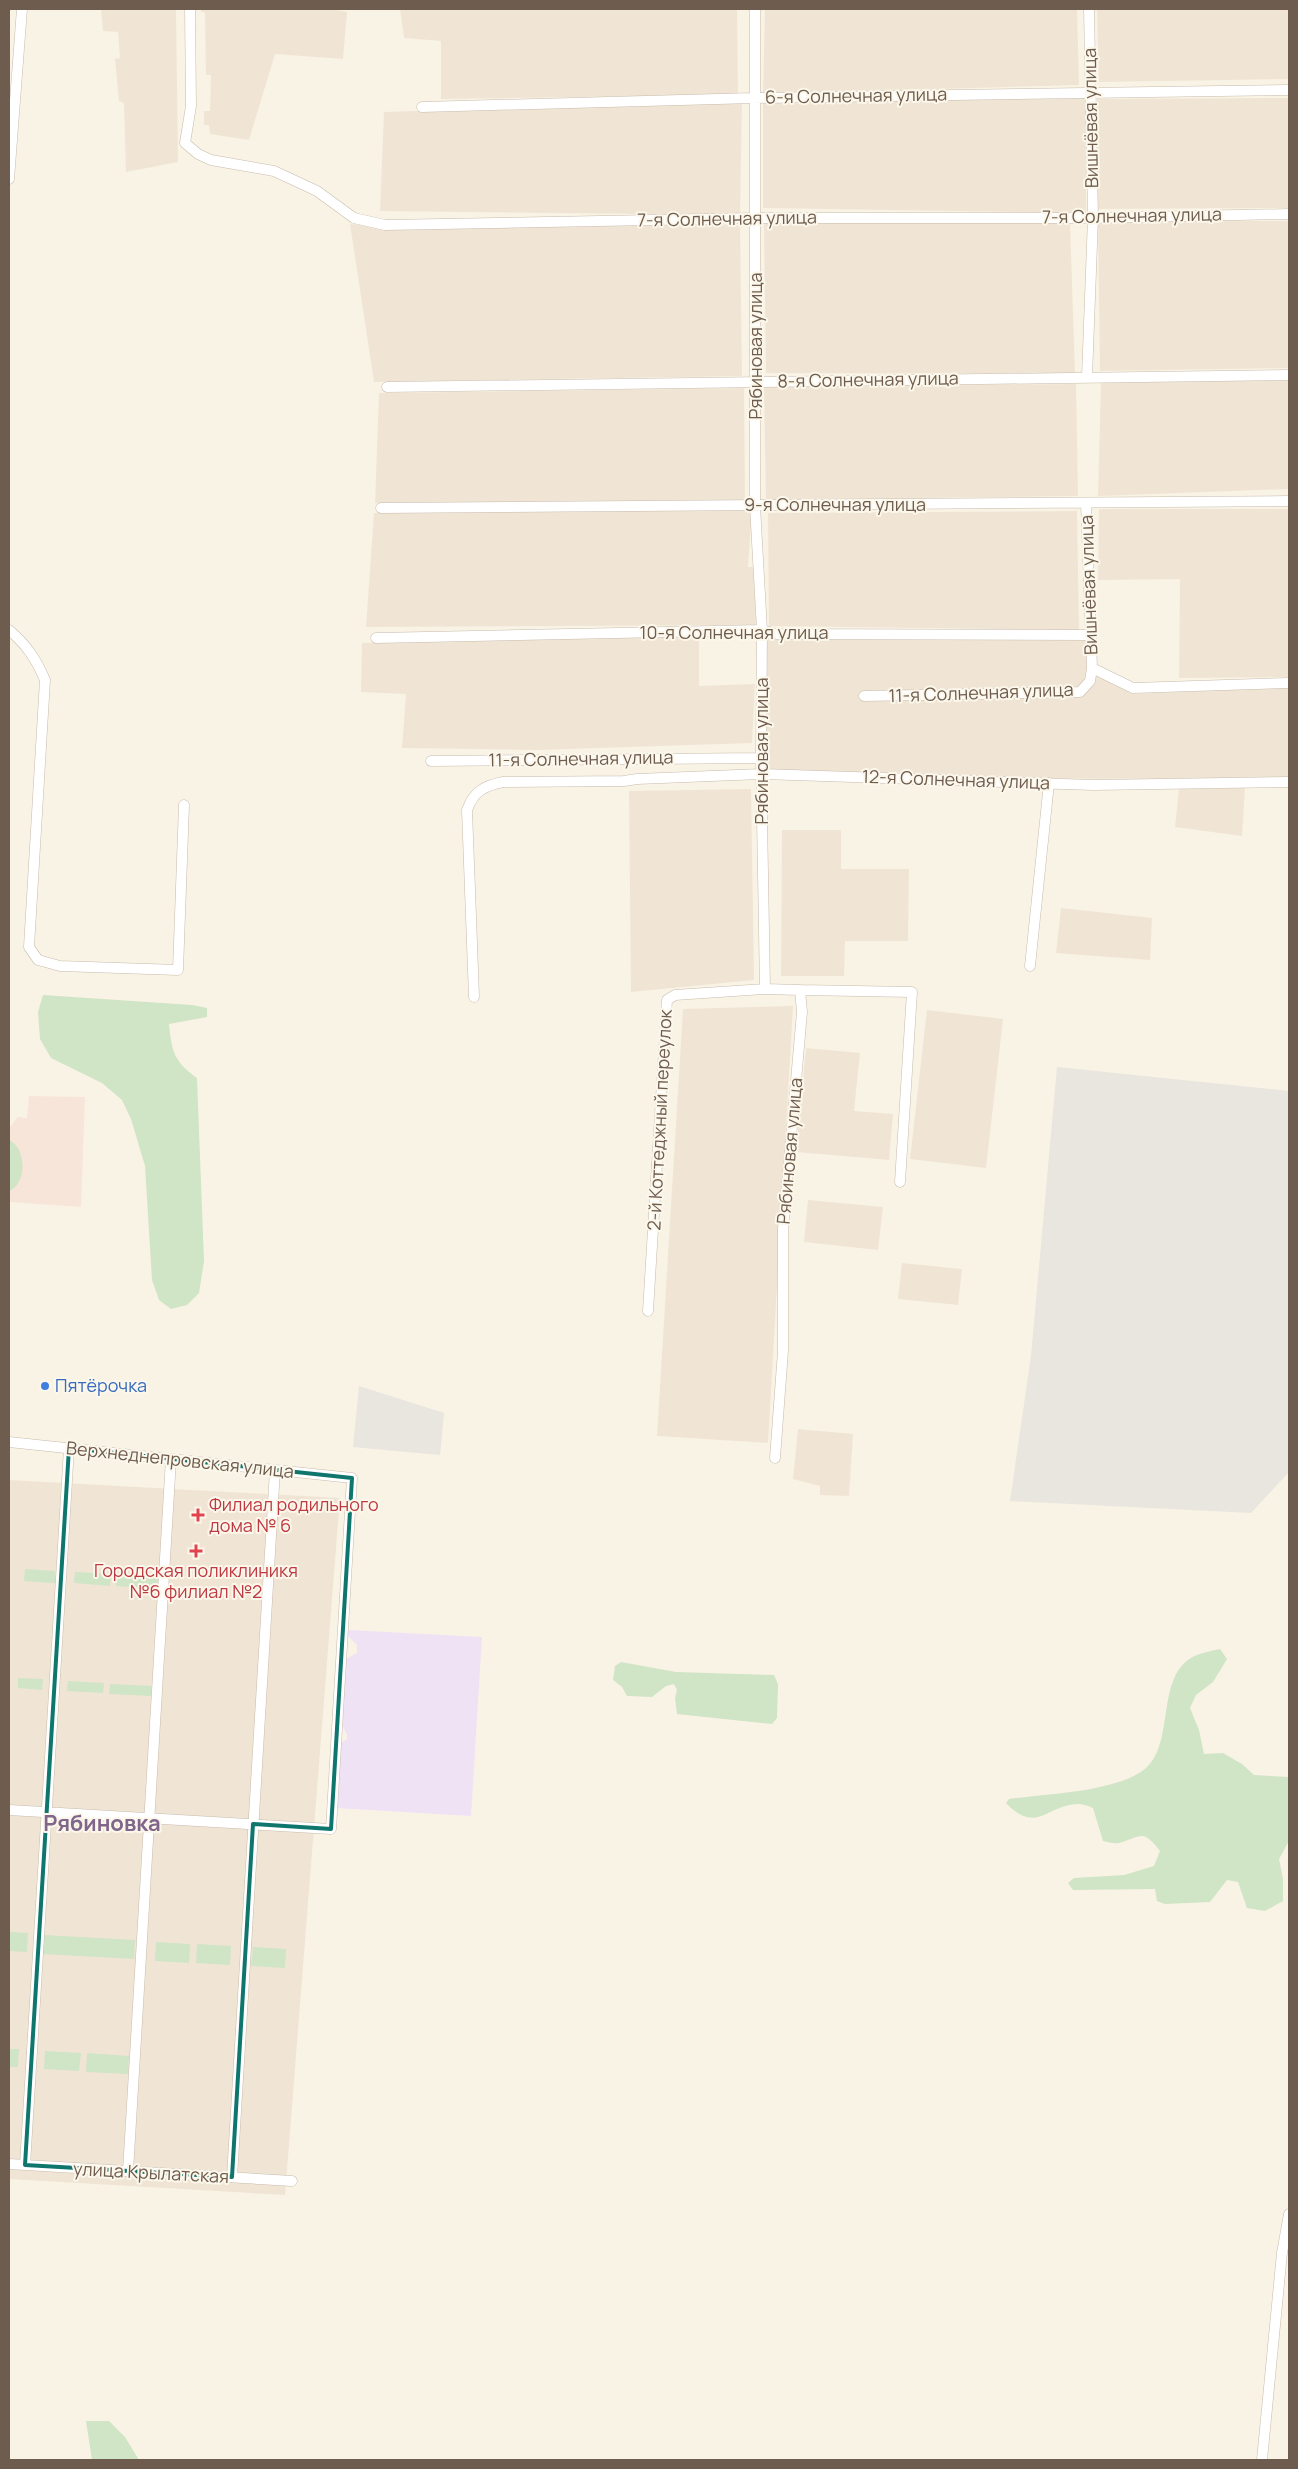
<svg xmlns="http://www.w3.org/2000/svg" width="1298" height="2469" viewBox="0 0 1298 2469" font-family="Manrope,sans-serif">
<rect width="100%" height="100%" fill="#f9f3e5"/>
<!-- residential -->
<path fill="#f0e5d5" d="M101,9H176L178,162L126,172L124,103L119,101L115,59L120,58L118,32L103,31Z
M201,9H331L347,12L343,59L275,54L249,140L210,134L209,125H204V111H210L211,75H206L205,12H201Z
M400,9H737L738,95L441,99V41L404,38Z
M765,9H1077L1079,85L763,94Z
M1097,9H1289V79L1099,82Z
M1086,95V213L763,208V98Z
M1289,98V208L1098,209L1097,99Z
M742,100L740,215L380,211L384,112Z
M1098,220L1289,221V368L1100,371Z
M764,222L1070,223L1075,374L766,373Z
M350,224L399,227L740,225L742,376L374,382Z
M1101,381H1289V489L1098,496Z
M1076,384L1078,496L766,500L764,386Z
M744,388L745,501L375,503L379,393Z
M752,508L748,567H754L756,625L366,627L374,513Z
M1099,509H1289V677L1179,678L1180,579L1098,580Z
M1077,511L1079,630L769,626L768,513Z
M699,635V686L755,684L752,743L538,750L402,748L406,694L361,692L362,643Z
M764,637L1087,639V670L1132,694L1289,687V779L763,778Z
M1245,788L1242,836L1175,827L1179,789Z
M751,789L754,980L631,992L629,791Z
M782,830H841V869H909L908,941H845L844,976H781Z
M1061,908L1152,918L1150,960L1056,953Z
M793,1006L768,1443L657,1436L683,1009Z
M927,1010L1003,1019L986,1168L910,1159Z
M806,1048L860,1053L854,1111L893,1114L889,1160L796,1152Z
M808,1200L883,1207L878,1250L804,1242Z
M902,1263L962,1269L958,1305L898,1299Z
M798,1429L853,1434L849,1496L820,1495V1486L793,1479Z
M9,1480L340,1498L285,2195L9,2179Z"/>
<!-- commercial -->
<path fill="#f8e5da" d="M29,1096L85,1097L81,1207L9,1202V1128L18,1117L27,1118Z"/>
<!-- industrial -->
<path fill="#e9e5df" d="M1057,1067L1289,1091V1472L1251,1513L1010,1501L1031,1356Z
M359,1386L444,1413L440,1455L353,1447Z"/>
<!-- education -->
<path fill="#f0e2f5" d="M348,1630L482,1637L471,1816L336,1808L341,1743L347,1739V1735L342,1724L346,1659L357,1653V1645L348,1636Z"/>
<!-- green -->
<path fill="#d0e4c6" d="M43,995L192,1005L207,1008V1017L169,1024C172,1053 174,1061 197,1078L204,1261L199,1293L187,1305L171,1309L159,1300L152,1280L145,1166L131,1119L122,1100L102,1083L51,1058L40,1039L38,1012Z
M9,1140C27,1148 27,1184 9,1191Z
M25,1569L55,1571V1583L24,1581Z
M75,1572L111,1574L110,1586L74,1583Z
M117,1575L158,1577L157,1589L116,1586Z
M1220,1649L1227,1659L1213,1682L1196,1695L1190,1708L1199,1730L1204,1754L1223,1753L1242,1764L1254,1775L1289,1777V1841L1279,1859L1283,1879V1901L1265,1911L1247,1908L1238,1882L1227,1880L1210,1902L1165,1904L1157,1901L1155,1889L1073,1890L1068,1883L1074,1878L1124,1875L1154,1866L1160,1851C1142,1828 1142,1837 1119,1843C1114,1844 1108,1842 1103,1841L1093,1808C1089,1806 1082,1804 1078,1804C1046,1805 1037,1835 1006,1803L1009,1799C1044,1794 1119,1792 1146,1768C1175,1742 1156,1679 1191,1658C1199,1653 1211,1651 1220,1649Z
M621,1662L676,1672L774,1675L778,1684L777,1718L772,1724L677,1714L675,1698L677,1690L674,1684L666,1686L652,1697L627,1696L622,1687L613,1680L615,1666Z
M18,1678L43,1679L42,1690L18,1688Z
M68,1681L104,1683L103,1693L67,1691Z
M110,1684L151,1686V1696L109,1694Z
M9,1932L28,1933L27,1952L9,1951Z
M44,1935L135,1940L134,1959L43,1954Z
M156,1942L190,1944L189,1963L155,1961Z
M197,1944L231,1946L230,1965L196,1963Z
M253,1947L286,1949L285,1968L251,1966Z
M9,2049H19L18,2067H9Z
M45,2051L81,2053L79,2071L44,2069Z
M87,2053L129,2056L128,2074L86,2072Z
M86,2421H109L125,2437L139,2460H92Z"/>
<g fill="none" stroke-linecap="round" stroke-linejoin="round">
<!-- street casing -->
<g stroke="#c8bbad" stroke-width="11">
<path id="street" d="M190,9L191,106L185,143L198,154L211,160L274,171L317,191L354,218L385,225L756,218H1093L1289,214
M755,9V506L762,630L761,758L765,989L800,990L802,1012L783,1229V1351L775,1458
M422,107L754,98L1289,90
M9,179L22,9
M1087,377L1093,218L1089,9
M387,387L1289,375
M1086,503L1092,668
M381,508L1289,501
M9,630C26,644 36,659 45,680L29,947L38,960L60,966L178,970L184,805
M376,638L762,630L777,634L1092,635
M864,696L1080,692L1090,681L1092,668L1133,688L1289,683
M431,761L761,758
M1030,966L1049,783
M800,990L912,992L900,1182
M474,997L467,810C474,791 484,786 503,782L624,781L637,779L761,774L1094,785L1289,782
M648,1311L667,1000L675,995L765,989
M9,1442L352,1478L331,1829L9,1810
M9,2164L292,2181
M25,2165L69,1448
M128,2171L171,1459
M232,2177L275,1470
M1262,2460L1282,2253L1289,2214"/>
</g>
<!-- street -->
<use href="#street" stroke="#fff" stroke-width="10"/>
</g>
<!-- marked area -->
<path fill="none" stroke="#0f766e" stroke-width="4" stroke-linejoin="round" d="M69,1448L352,1478L331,1829L253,1824L232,2177L25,2165Z"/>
<!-- markers -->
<circle fill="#3f7fe0" stroke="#fcf7eb" stroke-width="2" cx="45" cy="1386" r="5"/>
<g fill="#e0444e" stroke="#fcf7eb" stroke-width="2">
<path d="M195.5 1507.5h5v5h5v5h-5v5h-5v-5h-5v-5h5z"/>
<path d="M193.5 1543.5h5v5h5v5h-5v5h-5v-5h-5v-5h5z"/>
</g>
<g text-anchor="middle" stroke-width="4" stroke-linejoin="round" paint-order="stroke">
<!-- street labels -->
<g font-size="18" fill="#6e5c4e" stroke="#fcf7eb">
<text transform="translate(856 96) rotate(-1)" y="6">6-я Солнечная улица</text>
<text transform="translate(1091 118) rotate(-91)" y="6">Вишнёвая улица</text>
<text transform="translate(1132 216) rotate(-1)" y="6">7-я Солнечная улица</text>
<text transform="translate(727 219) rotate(-1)" y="6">7-я Солнечная улица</text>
<text transform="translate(756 346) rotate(-90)" y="6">Рябиновая улица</text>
<text transform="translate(868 380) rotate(-1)" y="6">8-я Солнечная улица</text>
<text x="835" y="511">9-я Солнечная улица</text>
<text transform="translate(1089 585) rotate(-92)" y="6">Вишнёвая улица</text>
<text x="734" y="639">10-я Солнечная улица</text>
<text transform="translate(981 693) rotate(-2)" y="6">11-я Солнечная улица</text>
<text transform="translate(762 751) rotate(-90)" y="6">Рябиновая улица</text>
<text transform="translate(581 759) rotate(-1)" y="6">11-я Солнечная улица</text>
<text transform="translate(956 780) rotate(2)" y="6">12-я Солнечная улица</text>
<text transform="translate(660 1120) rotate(-87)" y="6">2-й Коттеджный переулок</text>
<text transform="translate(790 1151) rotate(-85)" y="6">Рябиновая улица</text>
<text transform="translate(180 1460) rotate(6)" y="6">Верхнеднепровская улица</text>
<text transform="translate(151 2173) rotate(3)" y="6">улица Крылатская</text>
</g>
<!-- shop labels -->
<g font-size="18" fill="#366cbe" stroke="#fcf7eb" text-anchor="start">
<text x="55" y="1392">Пятёрочка</text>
</g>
<!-- health labels -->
<g font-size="18" fill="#be3a42" stroke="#fcf7eb" text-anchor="start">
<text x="209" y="1511">Филиал родильного<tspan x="209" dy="21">дома № 6</tspan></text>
<text x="196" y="1577" text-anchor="middle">Городская поликлиникя<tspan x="196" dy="21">№6 филиал №2</tspan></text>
</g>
<!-- district labels -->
<g font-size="22" font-weight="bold" fill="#81668b" stroke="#fcf7eb">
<text x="102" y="1831">Рябиновка</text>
</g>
</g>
<!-- border -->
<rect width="1298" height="2469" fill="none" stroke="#6e5c4e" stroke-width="20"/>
</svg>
